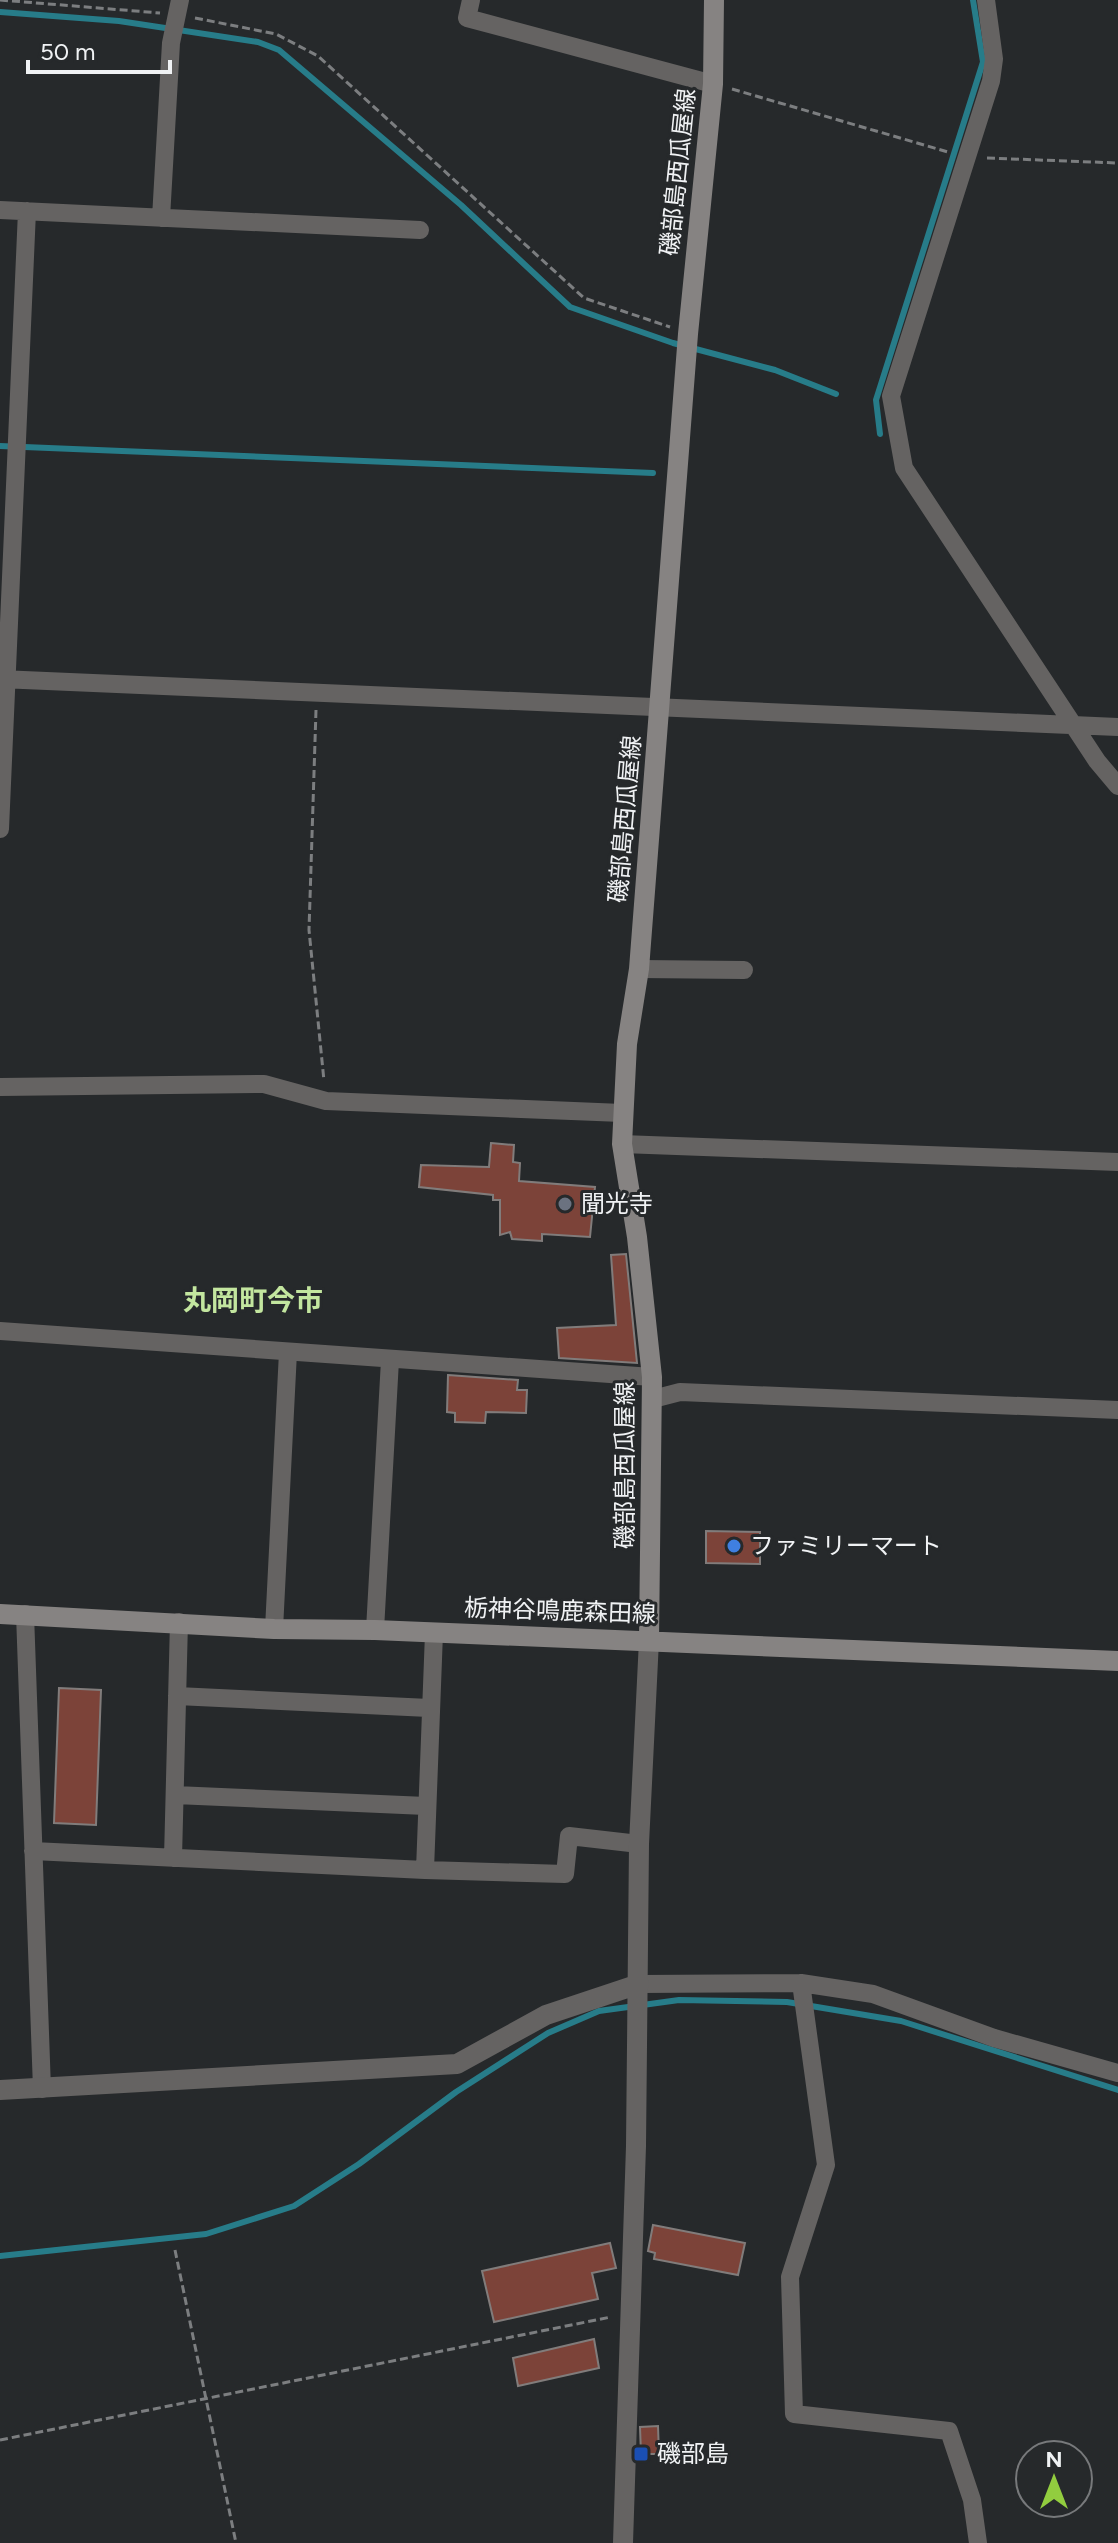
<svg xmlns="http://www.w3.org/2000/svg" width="1118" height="2543" viewBox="0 0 1118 2543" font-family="Figtree,'Noto Sans JP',sans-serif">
<rect width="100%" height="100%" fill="#26292b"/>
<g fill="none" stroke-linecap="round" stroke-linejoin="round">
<!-- stream -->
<path stroke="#277c89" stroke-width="6" d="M0,12L119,21L258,42L279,50L461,205L570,307L673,343L775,370L836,394
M880,434L876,400L983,62L973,0
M0,446L653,473
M0,2256L206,2234L294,2206L359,2164L456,2092L548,2033L599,2011L679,2000L787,2002L901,2021L1118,2090"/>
</g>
<!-- building -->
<path fill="#7c4339" stroke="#817c7b" stroke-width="2" d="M491,1143L514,1145L513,1162L520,1163L519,1181L595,1187L590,1237L542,1234V1241L512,1239L510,1232L500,1235V1200H493V1195L419,1187L421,1165L489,1167Z
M626,1254L637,1363L559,1358L557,1328L616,1325L611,1255Z
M448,1375L518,1380L517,1390H527L526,1413L486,1412L485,1423L455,1422V1413L447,1412Z
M706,1531L760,1532V1564L706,1563Z
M59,1688L101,1690L96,1825L54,1823Z
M653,2225L745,2243L738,2275L654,2259L655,2253L648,2251Z
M610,2243L616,2268L592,2273L598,2299L494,2322L482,2271Z
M594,2339L599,2368L518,2386L513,2358Z
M658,2426L659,2454H641L640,2427Z"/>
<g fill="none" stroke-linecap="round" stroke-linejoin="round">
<!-- path -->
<path stroke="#7c7e80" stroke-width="3" stroke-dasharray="8 4" stroke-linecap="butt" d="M0,0L160,13
M195,18L276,34L318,56L584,298L670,327
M732,89L948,152
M987,158L1118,163
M316,710L309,930L324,1081
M175,2250L236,2543
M0,2440L611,2317"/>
<!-- minor -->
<path stroke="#656362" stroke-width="18" d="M471,0L467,18L713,84
M986,0L994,59L991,81L891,396L904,468L1097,761L1118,786
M0,210L420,230
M161,218L171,43L180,0
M0,679L1118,727
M0,829L27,211
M639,969L744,970
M0,1087L264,1084L326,1101L622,1113
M622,1144L1118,1162
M0,1331L652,1377
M653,1399L680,1392L1118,1410
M25,1614L42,2089
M274,1629L288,1352
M375,1630L390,1360
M177,1696L429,1708
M175,1795L426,1806
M33,1851L425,1870L434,1633
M173,1858L179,1622
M425,1870L565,1874L569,1836L639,1844
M801,1983L826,2165L790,2277L794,2414L949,2431L972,2500L978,2543
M639,1984L801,1983L873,1994L994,2038L1118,2073"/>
<!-- tertiary -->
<path stroke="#656362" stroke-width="20" d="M0,2090L457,2064L546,2015L639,1984
M623,2543L636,2146L639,1844L649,1640"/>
<!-- secondary -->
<path stroke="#868382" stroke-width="20" d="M0,1614L274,1629L375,1630L1118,1661
M649,1640L652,1377L637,1237L622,1144L627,1044L639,969L688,334L713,84L714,0"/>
</g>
<!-- markers -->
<circle fill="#6b7280" stroke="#26292b" stroke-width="3" cx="565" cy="1204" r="8"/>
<circle fill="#3f7fe0" stroke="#26292b" stroke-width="3" cx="734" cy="1546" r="8"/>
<rect fill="#1a4fb4" stroke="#26292b" stroke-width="3" x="633" y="2446" width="16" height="16" rx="4"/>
<g text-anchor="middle" stroke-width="6" stroke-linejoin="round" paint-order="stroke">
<!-- street labels -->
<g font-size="24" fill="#f0f2f4" stroke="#26292b">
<text transform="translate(678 172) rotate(-84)" y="8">磯部島西瓜屋線</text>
<text transform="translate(625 819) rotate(-85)" y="8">磯部島西瓜屋線</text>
<text transform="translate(625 1465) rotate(-90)" y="8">磯部島西瓜屋線</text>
<text transform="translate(560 1611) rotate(2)" y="8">栃神谷鳴鹿森田線</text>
</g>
<!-- poi labels -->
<g font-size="24" fill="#f0f2f4" stroke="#26292b" text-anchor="start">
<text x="581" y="1212">聞光寺</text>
<text x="750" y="1554">ファミリーマート</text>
<text x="657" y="2462">磯部島</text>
</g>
<!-- quarter labels -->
<g font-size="28" font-weight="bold" fill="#c3e69f" stroke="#26292b">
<text x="253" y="1310">丸岡町今市</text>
</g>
</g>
<!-- north arrow -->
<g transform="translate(1054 2479)"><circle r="38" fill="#26292b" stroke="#77797b" stroke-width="2"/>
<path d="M0-6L14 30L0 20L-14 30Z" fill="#92cd3f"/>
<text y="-12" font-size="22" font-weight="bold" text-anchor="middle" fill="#f0f2f4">N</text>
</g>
<!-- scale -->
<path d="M28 60v12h142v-12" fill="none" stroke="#f0f2f4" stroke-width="4"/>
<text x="40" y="60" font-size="24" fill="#f0f2f4" stroke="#26292b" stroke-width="6" paint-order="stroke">50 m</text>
</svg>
